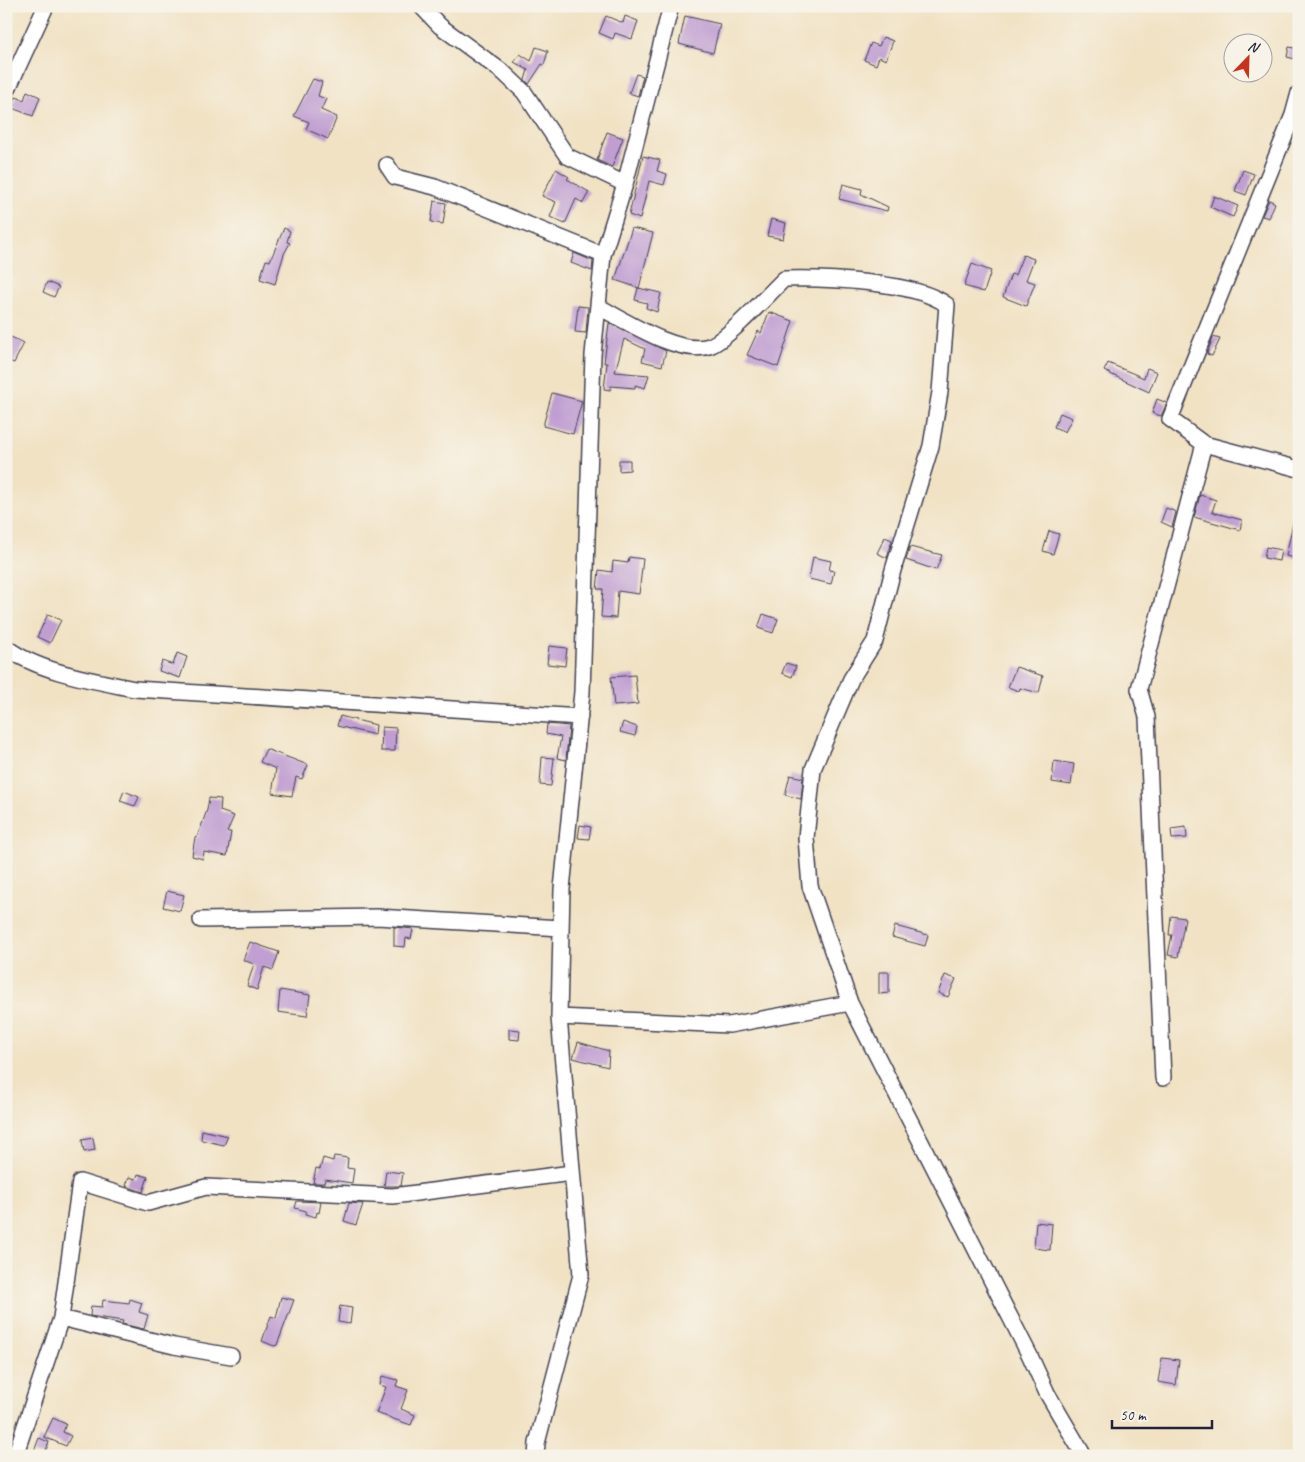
<svg xmlns="http://www.w3.org/2000/svg" width="1305" height="1462" viewBox="0 0 1305 1462" font-family="Caveat,sans-serif">
<rect width="100%" height="100%" fill="#f7f3e8"/>
<filter id="ink" filterUnits="userSpaceOnUse"><feTurbulence type="fractalNoise" baseFrequency=".02" numOctaves="2"/><feDisplacementMap in="SourceGraphic" scale="10" xChannelSelector="R" yChannelSelector="G"/><feConvolveMatrix kernelMatrix="1 2 1 2 8 2 1 2 1" color-interpolation-filters="sRGB"/></filter>
<filter id="wash" filterUnits="userSpaceOnUse"><feTurbulence type="fractalNoise" baseFrequency=".0096" numOctaves="4" result="noise"/><feDisplacementMap in="SourceGraphic" scale="20" xChannelSelector="R" yChannelSelector="G"/><feGaussianBlur stdDeviation="1.12" result="paint"/><feColorMatrix in="noise" values="0 0 0 0 0 0 0 0 0 0 0 0 0 0 0 0 0 1.4 0 .05"/><feComposite in="paint" operator="in"/></filter>
<g filter="url(#wash)">
<rect width="100%" height="100%" fill="#f1e2c4"/>
<g id="blocks">
<!-- building -->
<path fill="#c09ed2" d="M606,16L623,23L625,16L638,21L632,39L615,33L613,39L599,33Z
M685,16L720,24L713,53L679,44Z
M883,37L893,41L886,60L879,57L876,65L864,60L871,43L879,46Z
M536,47L548,51L544,65L542,64L529,84L525,80L528,70L514,62L520,54L531,61Z
M1289,47L1299,49V60L1287,57Z
M636,74L643,76L638,96L629,93Z
M313,79L322,82L318,96L326,99L321,110L337,117L328,139L306,129L309,122L294,116Z
M27,91L40,97L33,116L12,108L16,97L24,100Z
M607,132L623,138L612,167L597,160Z
M643,156L660,160L657,171L667,174L664,185L649,181L640,219L629,215Z
M556,169L569,177L567,179L589,192L583,203L576,199L565,224L550,217L556,202L542,196Z
M1243,170L1254,174L1246,195L1235,191Z
M843,184L862,189L861,194L888,207L887,211L839,199Z
M1214,196L1238,206L1233,217L1210,207Z
M1269,200L1275,203L1269,218L1262,216Z
M434,201L446,203L443,224L431,222Z
M771,219L786,223L783,239L767,236Z
M284,228L290,231L287,242L290,243L284,254L275,284L260,279L266,260L270,261Z
M632,228L653,233L639,288L615,280Z
M574,253L593,261L592,271L571,263Z
M1023,255L1034,259L1026,280L1035,283L1026,306L1003,297L1011,274L1015,275Z
M972,264L991,271L984,292L964,286Z
M47,282L59,287L54,297L43,292Z
M638,288L661,293L657,312L646,308L647,303L635,300Z
M578,306L588,307L586,333L575,332Z
M769,312L793,321L778,367L747,355L758,331L761,333Z
M609,323L666,351L662,366L642,361L645,349L624,339L615,372L649,375L645,388L635,385V388L611,386L610,390L604,389L607,363H604Z
M11,337L24,343L14,363L6,360V347Z
M1213,337L1220,339L1212,356L1207,354Z
M1108,363L1144,378L1147,368L1157,372L1149,392L1104,371Z
M552,393L582,401L573,434L543,426Z
M1157,399L1167,403L1161,416L1152,413Z
M1060,413L1072,418L1065,432L1054,427Z
M619,460H630V470L619,471Z
M1200,495L1216,500L1212,512L1242,520L1240,530L1194,517Z
M1166,508L1176,512L1172,527L1161,522Z
M1294,518H1299V559L1286,556Z
M1049,531L1059,534L1053,554L1043,551Z
M885,537L892,540L887,558L877,553Z
M910,547L942,555L936,570L906,560Z
M1266,547L1281,550L1279,561L1264,558Z
M629,557L643,559L639,594L618,591L616,618L601,617L603,589H597L599,570L612,572L613,561L628,563Z
M813,557L831,561L829,570L834,571L831,584L809,579Z
M48,614L61,620L50,643L37,637Z
M763,614L778,619L773,633L758,628Z
M549,646L567,648L565,666L547,664Z
M177,653L187,657L180,678L159,671L162,661L173,665Z
M786,663L796,666L792,677L782,673Z
M1016,667L1043,676L1039,693L1020,688L1019,691L1008,687Z
M635,675L638,704L614,706L611,677Z
M340,716L376,725L375,735L337,726Z
M623,722L637,727L635,736L620,732Z
M547,724L569,726L566,760L557,758L561,737L546,734Z
M382,727L396,728L395,751H381Z
M266,749L308,765L302,779L296,777L292,796L272,793L276,769L260,762Z
M542,757L554,758L551,786L540,785Z
M1054,761L1074,764L1071,785L1052,782Z
M790,775L803,778L801,799L785,795Z
M124,791L139,797L135,806L120,801Z
M209,798L221,799L220,811L234,816L227,832H231L227,856L204,852L203,859L192,856L195,837L197,838L207,810Z
M580,825L591,827L589,839L578,838Z
M1186,827L1187,838L1172,839L1171,829Z
M167,891L184,895L180,911L163,907Z
M1171,916L1185,918L1178,957L1168,955L1172,935H1169Z
M895,926L928,935L925,946L892,937Z
M394,927L413,929L411,939L406,938L405,947L394,946Z
M250,942L279,952L273,970L264,967L257,990L247,986L254,964L243,960Z
M879,972H889V993L879,994Z
M945,975L956,979L948,997L938,993Z
M280,990L310,995L307,1016L278,1012Z
M509,1029L520,1030L519,1040L509,1039Z
M578,1042L609,1051L608,1067L573,1058Z
M202,1130L228,1136L224,1145L201,1140Z
M93,1138L95,1150L84,1152L82,1140Z
M334,1156L348,1158L347,1168L354,1169L352,1183L325,1179L324,1183H313L316,1168L320,1169L323,1158L333,1161Z
M386,1171L403,1173L401,1186H384Z
M138,1174L148,1177L143,1192L126,1186L129,1177L136,1179Z
M297,1201L321,1202L319,1213L317,1212L316,1217L305,1214L306,1211L295,1208Z
M349,1203L363,1204L356,1225L344,1221Z
M1036,1222L1052,1224L1050,1250L1034,1248Z
M281,1297L294,1300L277,1345L274,1346L262,1341L271,1316L276,1318Z
M130,1299L142,1303L139,1312L148,1315L144,1329L122,1324L123,1321L90,1316L91,1306L102,1307L103,1300L129,1303Z
M340,1306L352,1308L350,1324L338,1322Z
M1162,1358L1179,1360L1176,1385L1158,1382Z
M382,1376L398,1380L396,1386L408,1390L401,1409L415,1415L411,1425L376,1413L386,1387L380,1385Z
M53,1418L66,1424L63,1432L71,1436L66,1446L44,1437Z
M39,1438L49,1442L44,1456L33,1454Z"/>
</g>
</g>
<g filter="url(#ink)">
<use href="#blocks" fill-opacity="0" stroke="#413f50" stroke-width="1"/>
<g fill="none" stroke-linecap="round" stroke-linejoin="round">
<!-- minor casing -->
<g stroke="#413f50" stroke-width="18">
<path id="minor" d="M421,6L440,26L504,73L524,92L567,156L625,184
M6,93L46,6
M387,165L395,177L435,187L603,255
M599,307C626,321 679,356 709,346C725,342 770,293 784,279C823,278 916,281 947,305L940,392L931,446L893,570L875,641L851,679L813,769L806,838L810,886L850,1003L1030,1356L1047,1393L1084,1456
M1204,444L1170,419L1293,115L1299,93
M6,647C37,672 96,681 135,689L580,717
M201,920L377,917L561,928
M559,1017L729,1025L850,1003
M1163,1078L1147,717L1139,689L1204,444L1299,469
M61,1318L174,1346L231,1356
M15,1456L61,1318L80,1182L148,1203L206,1187L393,1196L572,1173
M536,1456L537,1443L581,1275L559,1017L562,889L582,692L593,355L603,255L625,184L671,6"/>
</g>
<!-- minor -->
<use href="#minor" stroke="#fff" stroke-width="15"/>
</g>
</g>
<!-- margin -->
<rect width="1305" height="1462" fill="none" stroke="#f7f3e8" stroke-width="25"/>
<!-- north arrow -->
<g transform="translate(1248 58) rotate(23)"><circle r="24" fill="#f7f3e8" stroke="#a29fa3"/>
<path d="M0-4L9 19L0 12L-9 19Z" fill="#c8321e"/>
<text y="-8" font-size="14" font-weight="bold" text-anchor="middle" fill="#22223b">N</text>
</g>
<!-- scale -->
<path d="M1112 1420v8h100v-8" fill="none" stroke="#22223b" stroke-width="2.5"/>
<text x="1120" y="1420" font-size="15" fill="#22223b" stroke="#f7f3e8" stroke-width="4" paint-order="stroke">50 m</text>
</svg>
